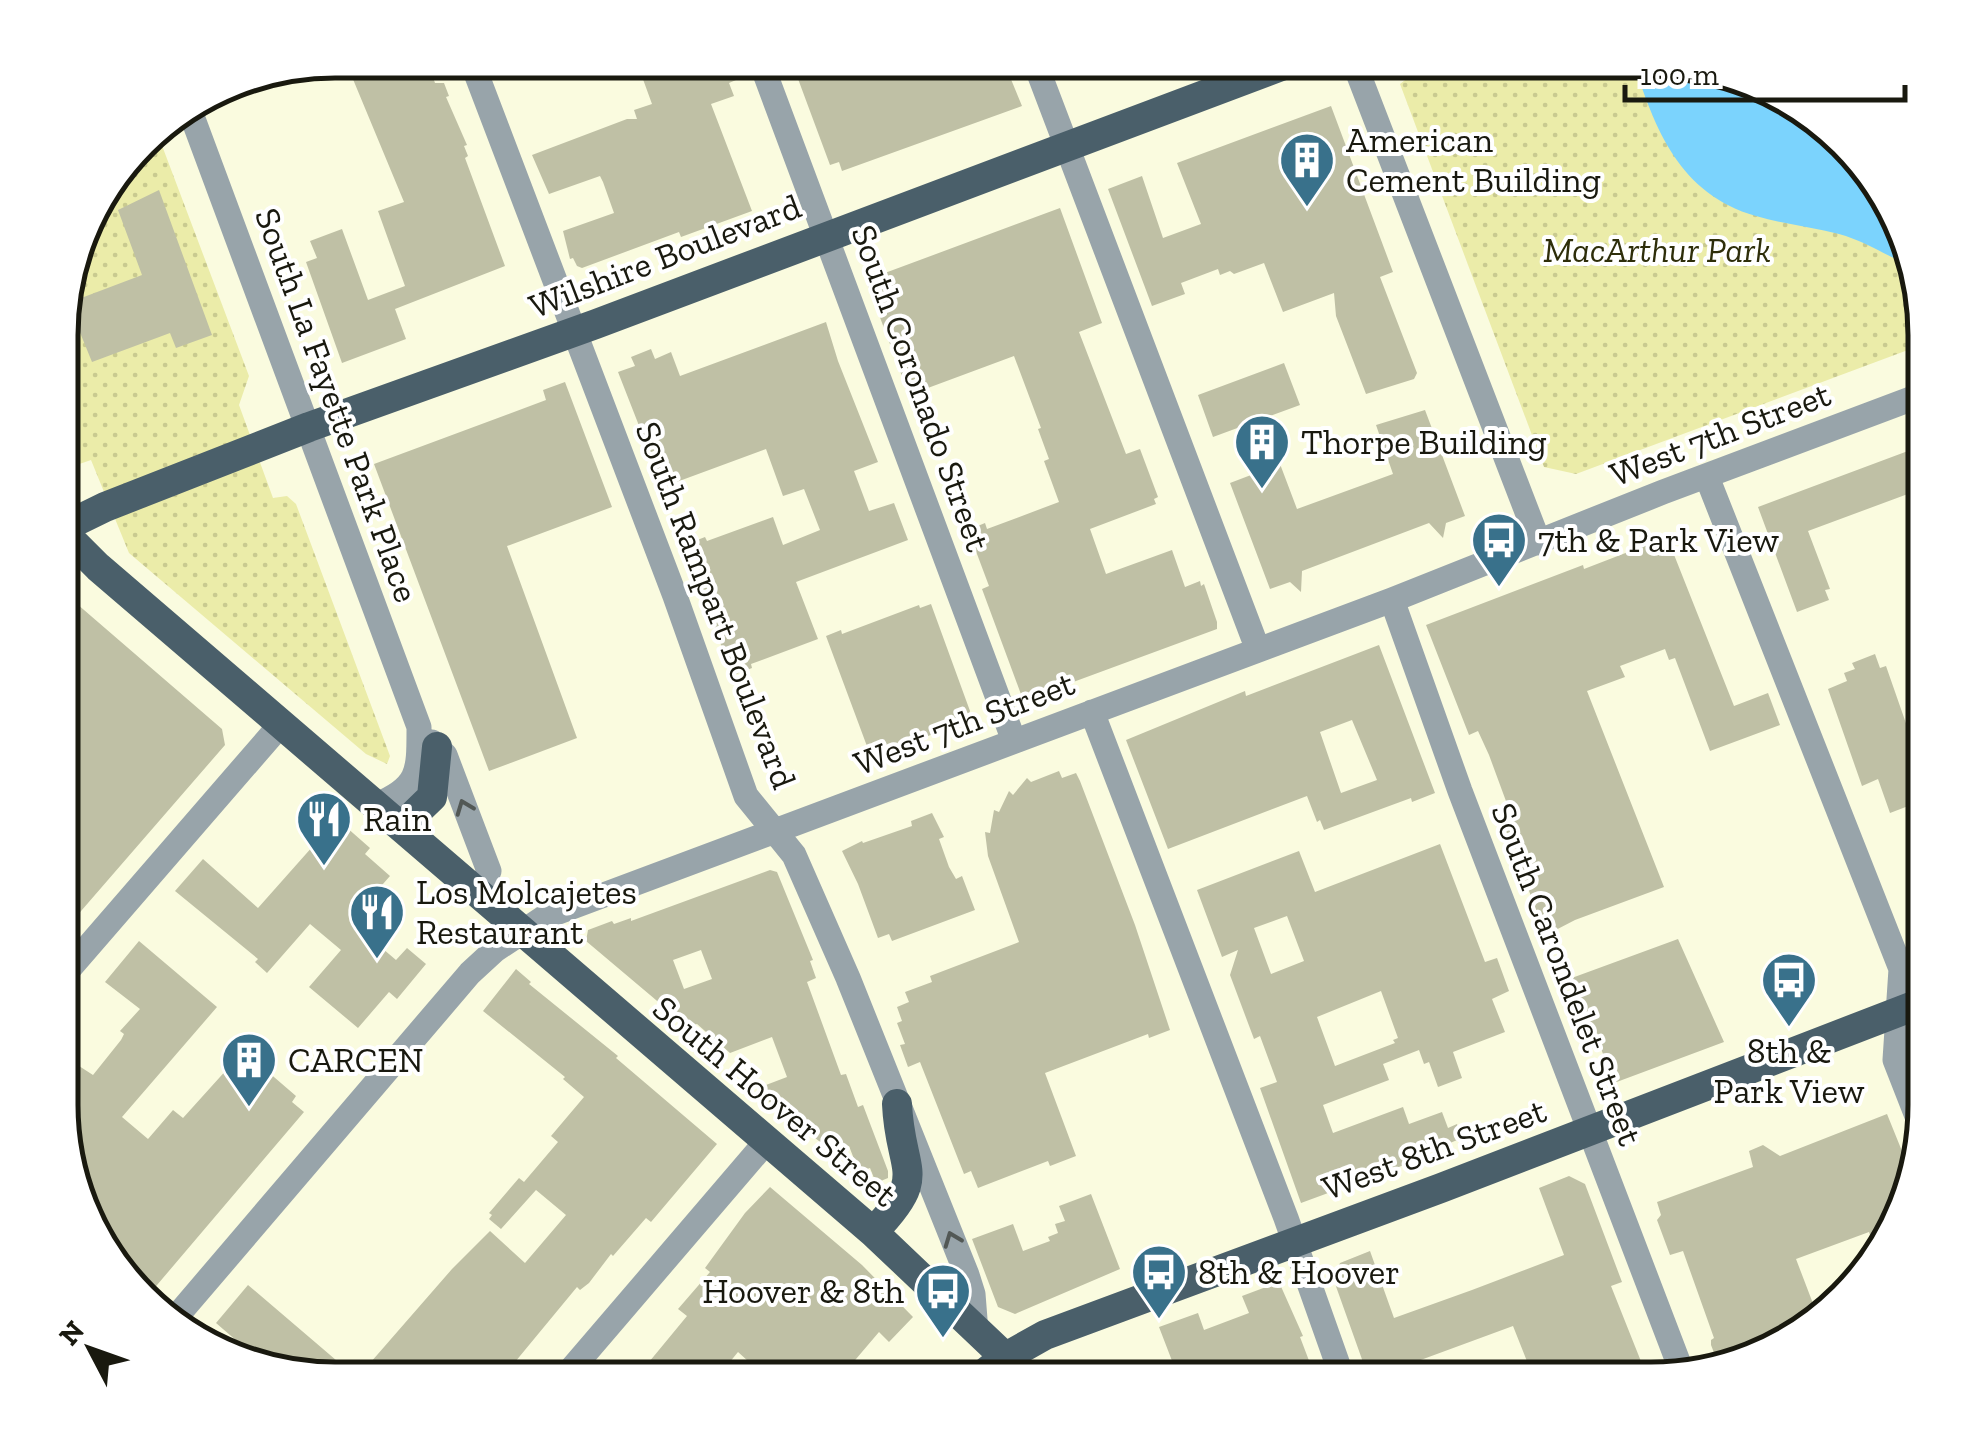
<svg xmlns="http://www.w3.org/2000/svg" width="1985" height="1439" viewBox="0 0 1985 1439" font-family="'Zilla Slab',serif">
<defs>
<pattern id="grass-dots" width="8" height="8" patternUnits="userSpaceOnUse" patternTransform="scale(2.5)"><rect width="8" height="8" fill="#ebeca9"/><path d="M2 2h.1M6 6h.1" fill="none" stroke="#c9ca90" stroke-width="1.8" stroke-linecap="round"/></pattern>
</defs>
<rect width="100%" height="100%" fill="#fafbdf"/>
<!-- grass -->
<path fill="url(#grass-dots)" d="M1415,60L1668,61L1818,117L1896,212L1924,317V344L1576,474L1544,467L1400,84L1409,77Z
M155,127L249,376L239,405L273,498L287,496L296,504L390,756L387,764L366,754L129,553L91,460L62,470V298L96,198Z"/>
<!-- water -->
<path fill="#7bd3fd" d="M1633,61H1668L1818,117L1896,212L1910,265C1886,256 1865,241 1839,234C1812,227 1783,224 1756,216C1679,194 1655,129 1633,61Z"/>
<!-- building -->
<path fill="#bfc0a5" fill-rule="evenodd" d="M345,60H427L435,83H444L449,96L446,97L467,145L464,146L468,156L465,158L505,266L395,309L406,339L342,363L306,262L317,258L310,241L342,229L368,300L405,286L378,211L404,202Z
M636,60H729L736,80L729,83L734,96L711,104L752,211L681,237L679,232L582,268L577,266L573,258L570,259L563,231L614,213L603,182L600,176L549,194L532,155L627,119H637L634,110L652,104Z
M791,60H1003L1022,106L842,171L839,162L830,165Z
M1331,106L1393,272L1380,277L1417,373L1414,379L1366,394L1336,316L1334,293L1283,312L1264,263L1234,274L1230,271L1220,275L1218,269L1181,283L1185,294L1152,306L1108,189L1142,176L1163,238L1201,224L1177,163Z
M159,190L212,335L176,348L170,333L92,362L68,303L142,275L118,210Z
M1060,208L1102,323L1079,332L1126,454L1140,449L1158,497L1154,499L1156,504L1090,529L1106,574L1172,550L1185,587L1200,581L1201,586L1204,584L1217,622V629L1038,695L1037,692L1022,697L982,589L989,586L968,530L985,523L987,529L1059,502L1044,461L1049,459L1038,429L1041,428L1014,356L909,395L866,280Z
M826,322L838,361L878,462L854,471L869,511L894,503L908,540L796,582L818,639L751,664L752,668L731,676L701,583L697,585L682,546L705,537L707,541L773,517L783,545L820,530L804,489L783,496L766,449L663,487L618,372L635,366L631,357L651,349L655,359L671,352L680,376Z
M1284,363L1300,405L1213,437L1198,395Z
M565,382L612,507L507,546L577,738L489,771L374,464L546,400L543,390Z
M1425,410L1465,516L1446,523L1443,538L1429,523L1302,571L1301,592L1290,582L1270,589L1230,483L1280,464L1297,509L1393,474L1376,425Z
M1924,445V488L1808,531L1830,589L1825,590L1829,600L1797,612L1758,507Z
M1667,537L1734,706L1768,693L1780,725L1710,751L1675,658L1669,660L1665,649L1620,666L1625,677L1587,691L1664,887L1575,920L1548,934L1544,921L1541,923L1519,864L1525,853L1512,848L1509,841L1502,815L1510,812L1489,755L1478,731L1469,735L1426,625L1583,565L1584,569Z
M62,591L222,729L225,745L62,933Z
M931,604L970,711L966,722L871,757L826,636L841,630L842,634L919,605L920,608Z
M1379,645L1435,793L1412,802L1411,798L1324,830L1320,820L1317,822L1307,796L1168,849L1126,740L1245,691L1246,696ZM1352,720L1377,780L1341,793L1320,732Z
M1875,654L1880,668L1886,666L1924,775V800L1890,813L1878,779L1862,786L1828,689L1847,681L1844,673L1855,669L1852,663Z
M1059,771L1062,778L1076,773L1080,781L1135,925L1170,1030L1149,1038L1148,1034L1045,1073L1076,1156L1050,1166L1048,1161L978,1188L971,1171L964,1174L920,1062L908,1067L900,1045L905,1044L897,1023L902,1021L897,1007L909,1002L905,992L932,982L930,976L1019,942L988,856L985,832L990,833L994,810L999,812L1009,791L1013,795L1027,778L1031,782Z
M932,813L944,837L939,839L949,867L956,879L962,876L975,910L892,941L889,934L878,938L858,884L842,851L862,841L863,843L912,826L911,821Z
M337,819L370,848L365,854L390,876L361,909L362,931L396,960L407,948L426,964L397,999L389,992L358,1028L309,987L341,950L310,924L267,973L255,962L258,959L175,891L203,859L258,908Z
M1440,844L1485,962L1497,958L1509,991L1492,999L1505,1032L1453,1052L1462,1078L1438,1087L1429,1062L1424,1064L1419,1050L1383,1064L1389,1080L1323,1105L1333,1133L1403,1107L1409,1124L1442,1112L1448,1128L1457,1124L1462,1138L1414,1158L1415,1161L1301,1203L1260,1088L1277,1082L1260,1036L1254,1039L1230,975L1238,950L1222,957L1197,890L1299,851L1315,892ZM1287,916L1304,961L1271,974L1254,928ZM1381,991L1398,1038L1393,1040L1395,1043L1335,1066L1317,1017Z
M770,870L777,872L813,960L810,961L816,978L807,982L841,1075L846,1074L858,1107L863,1105L888,1171V1178L876,1183L870,1168L859,1172L849,1146L837,1151L835,1146L829,1149L762,1096L764,1093L758,1088L787,1077L772,1037L730,1053L697,1024L688,1027L586,941L588,930L612,921L614,924L631,918V921ZM701,950L712,979L684,989L673,960Z
M1678,939L1724,1042L1614,1083L1600,1046L1595,1048L1569,979Z
M139,941L217,1007L122,1117L148,1139L173,1110L183,1118L238,1057L262,1077L267,1071L296,1096L292,1102L304,1112L146,1298L96,1241L62,1140V1055L93,1075L121,1040L124,1034L120,1031L140,1009L105,982Z
M516,969L531,982L529,984L618,1056L616,1058L717,1144L651,1222L646,1218L613,1256L611,1254L589,1283L580,1290L577,1287L501,1379L357,1378L452,1269L490,1231L525,1263L566,1215L536,1190L501,1229L489,1219L492,1215L489,1213L519,1178L524,1182L558,1142L551,1136L584,1097L563,1079L565,1077L483,1011Z
M1887,1114L1908,1166L1876,1252L1869,1232L1796,1259L1817,1314L1772,1351L1718,1363L1711,1345V1340L1714,1338L1683,1251L1670,1255L1657,1220L1661,1215L1657,1202L1753,1167L1749,1151L1763,1145L1780,1156Z
M1569,1176L1585,1184L1622,1282L1611,1286L1648,1379H1534L1513,1326L1369,1379L1333,1278L1340,1263L1370,1251L1394,1318L1472,1290L1564,1255L1539,1188Z
M770,1187L862,1265L913,1317L889,1342L879,1332L839,1379H768L738,1352L716,1379H635L687,1316L678,1309L710,1272L705,1268L745,1213Z
M1091,1194L1120,1269L1015,1314L998,1307L972,1239L1013,1224L1023,1251L1050,1241L1048,1237L1058,1233L1055,1224L1065,1221L1059,1206Z
M1279,1282L1303,1336L1300,1337L1316,1379H1143L1174,1366L1159,1327L1198,1313L1204,1330L1249,1313L1242,1296Z
M248,1285L357,1378H317L252,1354L216,1323Z"/>
<g fill="none" stroke-linecap="round" stroke-linejoin="round">
<!-- minor -->
<path stroke="#98a4aa" stroke-width="25" d="M471,60L675,596L746,796L794,855L848,978L967,1275L973,1294L976,1332
M760,60L1014,741
M1034,60L1258,650
M1353,60L1539,543
M189,108L419,727C419,771 420,787 376,805
M1707,477L1901,969L1895,1060L1922,1129
M1392,600L1460,791L1682,1372
M1092,712L1286,1218L1343,1379
M432,742L445,755L489,871L478,894
M62,977L282,723
M171,1323L470,973L495,950L545,917L1392,600L1663,492L1924,394
M563,1379L766,1142"/>
<!-- major -->
<path stroke="#4a5f6a" stroke-width="30" d="M62,528L105,507L309,427L596,324L1297,60
M62,531L98,567L873,1232L1028,1379
M401,827L432,797L437,747
M873,1232C930,1174 900,1174 897,1104
M977,1379L1004,1358L1045,1335L1441,1188L1924,1002"/>
</g>
<!-- one-way arrows -->
<defs><path id="oneway-chevron" d="M-2-3.5L2.5 0L-2 3.5" fill="none" stroke-width="1.6" stroke-linecap="round" stroke-linejoin="round" transform="scale(2.5)"/></defs>
<g stroke="#525855">
<use href="#oneway-chevron" transform="translate(464 807) rotate(-111)"/>
<use href="#oneway-chevron" transform="translate(952 1239) rotate(-111)"/>
</g>
<!-- icons -->
<defs>
<g id="building-pin" transform="scale(2.875)"><path d="M0 17L-7.5 6A9.5 9.5 0 1 1 7.5 6Z" fill="#39718b" stroke="#fff"/><path d="M-4-6H4V6H1V3H-1V6H-4ZM-2.5-4.3h1.7v1.8h-1.7ZM.8-4.3h1.7v1.8H.8ZM-2.5-1h1.7V.8h-1.7ZM.8-1h1.7V.8H.8Z" fill="#fff"/></g>
<g id="bus-pin" transform="scale(2.875)"><path d="M0 17L-7.5 6A9.5 9.5 0 1 1 7.5 6Z" fill="#39718b" stroke="#fff"/><path d="M-5-6H5V4H4V6H2V4H-2V6H-4V4H-5ZM-3.5-4V0h7V-4ZM-3.5 1.2v1.5H-2V1.2ZM2 1.2v1.5H3.5V1.2Z" fill="#fff"/></g>
<g id="restaurant-pin" transform="scale(2.875)"><path d="M0 17L-7.5 6A9.5 9.5 0 1 1 7.5 6Z" fill="#39718b" stroke="#fff"/><path d="M-5-6h1v4h1v-4h1v4h1v-4h1v5L-1.5 .5V6h-2V.5L-5-1ZM5-6V6H3V1.5H1.5Q1.5-4 5-6Z" fill="#fff"/></g>
</defs>
<g fill-rule="evenodd">
<use href="#building-pin" x="1307" y="160"/>
<use href="#building-pin" x="1262" y="442"/>
<use href="#bus-pin" x="1499" y="540"/>
<use href="#restaurant-pin" x="324" y="819"/>
<use href="#restaurant-pin" x="377" y="912"/>
<use href="#bus-pin" x="1789" y="980"/>
<use href="#building-pin" x="249" y="1060"/>
<use href="#bus-pin" x="1159" y="1272"/>
<use href="#bus-pin" x="943" y="1291"/>
</g>
<g text-anchor="middle" stroke-width="8" stroke-linejoin="round" paint-order="stroke">
<!-- poi labels -->
<g font-size="35" fill="#19190f" stroke="#fff" text-anchor="start">
<text x="1346" y="152">American<tspan x="1346" dy="40">Cement Building</tspan></text>
<text x="1301" y="454">Thorpe Building</text>
<text x="1538" y="552">7th &amp; Park View</text>
<text x="363" y="831">Rain</text>
<text x="416" y="904">Los Molcajetes<tspan x="416" dy="40">Restaurant</tspan></text>
<text x="1789" y="1063" text-anchor="middle">8th &amp;<tspan x="1789" dy="40">Park View</tspan></text>
<text x="288" y="1072">CARCEN</text>
<text x="1198" y="1284">8th &amp; Hoover</text>
<text x="904" y="1303" text-anchor="end">Hoover &amp; 8th</text>
</g>
<!-- park labels -->
<g font-size="35" font-style="italic" fill="#2e2e0a" stroke="#fff">
<text x="1657" y="262">MacArthur Park</text>
</g>
<!-- street labels -->
<g font-size="35" fill="#19190f" stroke="#fff">
<text transform="translate(665 256) rotate(-21)" y="12">Wilshire Boulevard</text>
<text transform="translate(921 388) rotate(70)" y="12">South Coronado Street</text>
<text transform="translate(337 405) rotate(70)" y="12">South La Fayette Park Place</text>
<text transform="translate(1720 434) rotate(-21)" y="12">West 7th Street</text>
<text transform="translate(716 605) rotate(69)" y="12">South Rampart Boulevard</text>
<text transform="translate(964 723) rotate(-21)" y="12">West 7th Street</text>
<text transform="translate(1567 974) rotate(69)" y="12">South Carondelet Street</text>
<text transform="translate(775 1101) rotate(40)" y="12">South Hoover Street</text>
<text transform="translate(1434 1149) rotate(-20)" y="12">West 8th Street</text>
</g>
</g>
<!-- crop -->
<path d="M0 0H1985V1439H0ZM335 78H1651A257 257 0 0 1 1908 335V1105A257 257 0 0 1 1651 1362H335A257 257 0 0 1 78 1105V335A257 257 0 0 1 335 78Z" fill="#fff" fill-rule="evenodd"/>
<path fill="none" stroke="#19190f" stroke-width="5" d="M335 78H1651A257 257 0 0 1 1908 335V1105A257 257 0 0 1 1651 1362H335A257 257 0 0 1 78 1105V335A257 257 0 0 1 335 78Z"/>
<!-- north arrow -->
<g transform="translate(90 1349) rotate(311)" stroke="#ffffff" stroke-width="8" paint-order="stroke">
<path d="M0-8L18 38L0 25L-18 38Z" fill="#19190f"/>
<text y="-15" font-size="28" font-weight="bold" text-anchor="middle" fill="#19190f">N</text>
</g>
<!-- scale -->
<path d="M1625 85v15h280v-15" fill="none" stroke="#19190f" stroke-width="5"/>
<text x="1640" y="85" font-size="30" fill="#19190f" stroke="#ffffff" stroke-width="8" paint-order="stroke">100 m</text>
</svg>
